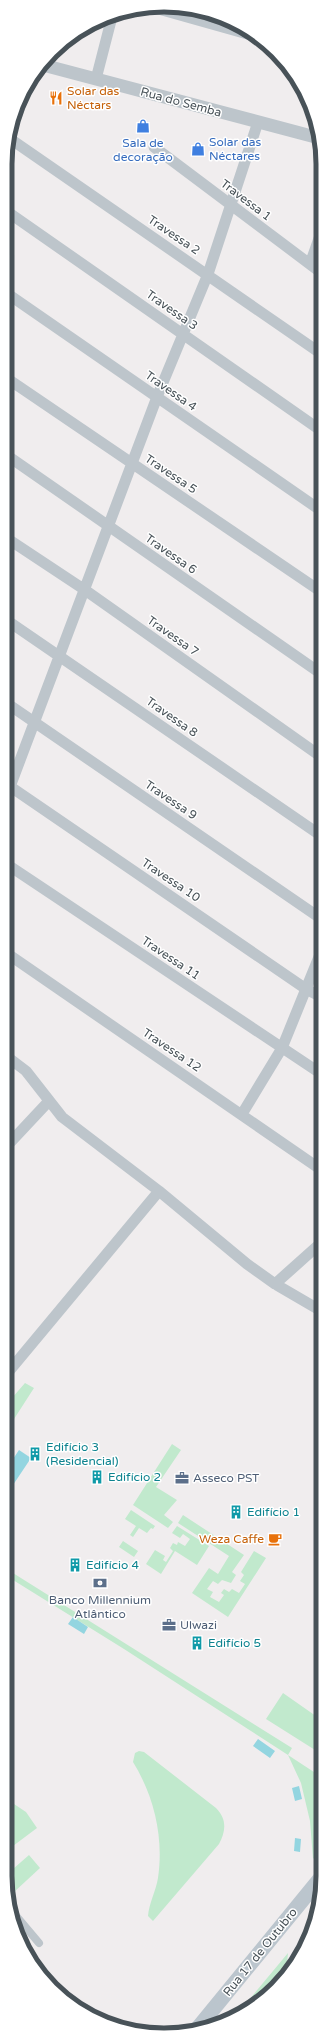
<svg xmlns="http://www.w3.org/2000/svg" width="328" height="2040" viewBox="0 0 328 2040" font-family="'Varela Round',sans-serif">
<rect width="100%" height="100%" fill="#f0edee"/>
<!-- green -->
<path fill="#c1e9cd" d="M25,1383L34,1388L5,1433V1406Z
M172,1444L181,1450L156,1487L177,1500L164,1515L173,1522L168,1528L133,1505Z
M131,1510L155,1526L153,1529L151,1528L147,1533L139,1528L133,1537L130,1535L136,1526L125,1519Z
M183,1515L244,1555L232,1572L236,1575L231,1583L222,1580L218,1584L213,1581L207,1589L213,1592L210,1597L219,1602L224,1595L221,1593L224,1589L229,1592L232,1589L239,1593L245,1584L240,1581L244,1575L241,1572L254,1551L266,1558L228,1617L192,1593L209,1568L218,1574L229,1556L178,1523Z
M177,1526L209,1546L197,1565L175,1551L161,1574L146,1564L155,1550L165,1556L163,1560L166,1562L173,1551L170,1548L173,1543L177,1545L178,1542L185,1546L190,1539L183,1534L180,1538L172,1533Z
M123,1541L138,1551L134,1557L119,1547Z
M5,1568L292,1748L288,1755L323,1778V1847L313,1859L310,1821L301,1783L288,1755L124,1649L5,1575Z
M283,1693L323,1721V1755L266,1719Z
M139,1751L144,1752L216,1808C227,1819 226,1831 219,1844L153,1921L148,1916C149,1903 156,1891 158,1878C164,1837 154,1796 133,1762L135,1753Z
M5,1798L26,1812L37,1828L5,1852Z
M29,1855L40,1868L13,1893L7,1886L5,1876Z
M16,1932L32,1950L28,1952L17,1937Z
M288,1953L286,1973L269,1995L238,2013Z"/>
<!-- water -->
<path fill="#93d5e0" d="M19,1450L31,1458L13,1485L5,1480V1471Z
M73,1617L88,1627L84,1634L68,1624Z
M258,1739L275,1751L270,1758L253,1746Z
M299,1786L302,1799L295,1801L292,1788Z
M295,1838L301,1839L300,1852L294,1851Z"/>
<g fill="none" stroke-linecap="round" stroke-linejoin="round">
<!-- pedestrian -->
<path stroke="#bdc5cb" stroke-width="8" d="M12,1911L39,1943"/>
<!-- minor -->
<path stroke="#bdc5cb" stroke-width="11" d="M155,8L251,35
M96,79L113,13
M9,138L323,355
M154,147L323,274
M5,210L323,432
M310,264L323,227
M5,292L323,512
M5,377L323,593
M5,454L323,675
M5,537L85,590L323,758
M5,619L323,837
M5,702L323,920
M5,783L306,989L323,998
M5,800L157,397L208,274L258,122
M5,863L323,1075
M5,952L323,1171
M5,1055L26,1071L62,1117L159,1191L247,1264L275,1284L323,1312
M242,1114L282,1048L323,947
M5,1148L49,1101
M275,1284L323,1241
M5,1376L159,1191"/>
<!-- tertiary -->
<path stroke="#bdc5cb" stroke-width="13" d="M43,65L319,138"/>
<!-- secondary -->
<path stroke="#bbc5cd" stroke-width="15" d="M197,2029L323,1875"/>
</g>
<!-- icons -->
<defs>
<g id="restaurant-bare" transform="scale(1.08)"><path d="M-5-6h1v4h1v-4h1v4h1v-4h1v5L-1.5 .5V6h-2V.5L-5-1ZM5-6V6H3V1.5H1.5Q1.5-4 5-6Z" fill="#e8710a" stroke="#fff" stroke-width="2.5" paint-order="stroke"/></g>
<g id="shop-bare" transform="scale(1.08)"><path d="M-5-2.5h2.3a2.7 3.5 0 0 1 5.4 0H5L5.5 6h-11ZM-1.5-2.5h3a1.5 2.3 0 0 0-3 0Z" fill="#3f7fe0" stroke="#fff" stroke-width="2.5" paint-order="stroke"/></g>
<g id="building-bare" transform="scale(1.08)"><path d="M-4-6H4V6H1V3H-1V6H-4ZM-2.5-4.3h1.7v1.8h-1.7ZM.8-4.3h1.7v1.8H.8ZM-2.5-1h1.7V.8h-1.7ZM.8-1h1.7V.8H.8Z" fill="#0f9aa8" stroke="#fff" stroke-width="2.5" paint-order="stroke"/></g>
<g id="office-bare" transform="scale(1.08)"><path d="M-6-3h4V-5.5h4V-3h4V5H-6ZM-1-4.5V-3h2v-1.5ZM-6 0V1H6V0Z" fill="#5c6f8a" stroke="#fff" stroke-width="2.5" paint-order="stroke"/></g>
<g id="cafe-bare" transform="scale(1.08)"><path d="M-5.5-4.5H6V0H3Q3 3.5 0 3.5H-2.5Q-5.5 3.5-5.5 0ZM3-3.2v2h1.7v-2ZM-6 4.5H4V6H-6Z" fill="#e8710a" stroke="#fff" stroke-width="2.5" paint-order="stroke"/></g>
<g id="bank-bare" transform="scale(1.08)"><path d="M-6-4H6V4H-6ZM0-2.3a2.3 2.3 0 1 0 0 4.6a2.3 2.3 0 1 0 0-4.6Z" fill="#5c6f8a" stroke="#fff" stroke-width="2.5" paint-order="stroke"/></g>
</defs>
<g fill-rule="evenodd">
<use href="#restaurant-bare" x="56" y="98"/>
<use href="#shop-bare" x="143" y="126"/>
<use href="#shop-bare" x="198" y="149"/>
<use href="#building-bare" x="35" y="1454"/>
<use href="#building-bare" x="97" y="1477"/>
<use href="#office-bare" x="182" y="1478"/>
<use href="#building-bare" x="236" y="1512"/>
<use href="#cafe-bare" x="275" y="1539"/>
<use href="#building-bare" x="75" y="1565"/>
<use href="#bank-bare" x="100" y="1583"/>
<use href="#office-bare" x="169" y="1625"/>
<use href="#building-bare" x="197" y="1643"/>
</g>
<g text-anchor="middle" stroke-width="3" stroke-linejoin="round" paint-order="stroke">
<!-- food labels -->
<g font-size="12" fill="#c56008" stroke="#fff" text-anchor="start">
<text x="67" y="95">Solar das<tspan x="67" dy="14">Néctars</tspan></text>
<text x="264" y="1543" text-anchor="end">Weza Caffe</text>
</g>
<!-- street labels -->
<g font-size="12" fill="#485258" stroke="#fff">
<text transform="translate(181 102) rotate(15)" y="4">Rua do Semba</text>
<text transform="translate(246 200) rotate(37)" y="4">Travessa 1</text>
<text transform="translate(174 235) rotate(34)" y="4">Travessa 2</text>
<text transform="translate(172 310) rotate(35)" y="4">Travessa 3</text>
<text transform="translate(171 391) rotate(35)" y="4">Travessa 4</text>
<text transform="translate(171 474) rotate(34)" y="4">Travessa 5</text>
<text transform="translate(171 554) rotate(35)" y="4">Travessa 6</text>
<text transform="translate(173 636) rotate(35)" y="4">Travessa 7</text>
<text transform="translate(172 717) rotate(35)" y="4">Travessa 8</text>
<text transform="translate(171 800) rotate(34)" y="4">Travessa 9</text>
<text transform="translate(171 880) rotate(34)" y="4">Travessa 10</text>
<text transform="translate(171 958) rotate(34)" y="4">Travessa 11</text>
<text transform="translate(172 1050) rotate(34)" y="4">Travessa 12</text>
<text transform="translate(260 1952) rotate(-51)" y="4">Rua 17 de Outubro</text>
</g>
<!-- shop labels -->
<g font-size="12" fill="#366cbe" stroke="#fff" text-anchor="start">
<text x="209" y="146">Solar das<tspan x="209" dy="14">Néctares</tspan></text>
<text x="143" y="147" text-anchor="middle">Sala de<tspan x="143" dy="14">decoração</tspan></text>
</g>
<!-- culture labels -->
<g font-size="12" fill="#0d838f" stroke="#fff" text-anchor="start">
<text x="46" y="1451">Edifício 3<tspan x="46" dy="14">(Residencial)</tspan></text>
<text x="108" y="1481">Edifício 2</text>
<text x="247" y="1516">Edifício 1</text>
<text x="86" y="1569">Edifício 4</text>
<text x="208" y="1647">Edifício 5</text>
</g>
<!-- service labels -->
<g font-size="12" fill="#4e5e75" stroke="#fff" text-anchor="start">
<text x="193" y="1482">Asseco PST</text>
<text x="100" y="1604" text-anchor="middle">Banco Millennium<tspan x="100" dy="14">Atlântico</tspan></text>
<text x="180" y="1629">Ulwazi</text>
</g>
</g>
<!-- crop -->
<path d="M0 0H328V2040H0ZM164 12H164A152 152 0 0 1 316 164V1876A152 152 0 0 1 164 2028H164A152 152 0 0 1 12 1876V164A152 152 0 0 1 164 12Z" fill="#fff" fill-rule="evenodd"/>
<path fill="none" stroke="#485258" stroke-width="5" d="M164 12H164A152 152 0 0 1 316 164V1876A152 152 0 0 1 164 2028H164A152 152 0 0 1 12 1876V164A152 152 0 0 1 164 12Z"/>
</svg>
